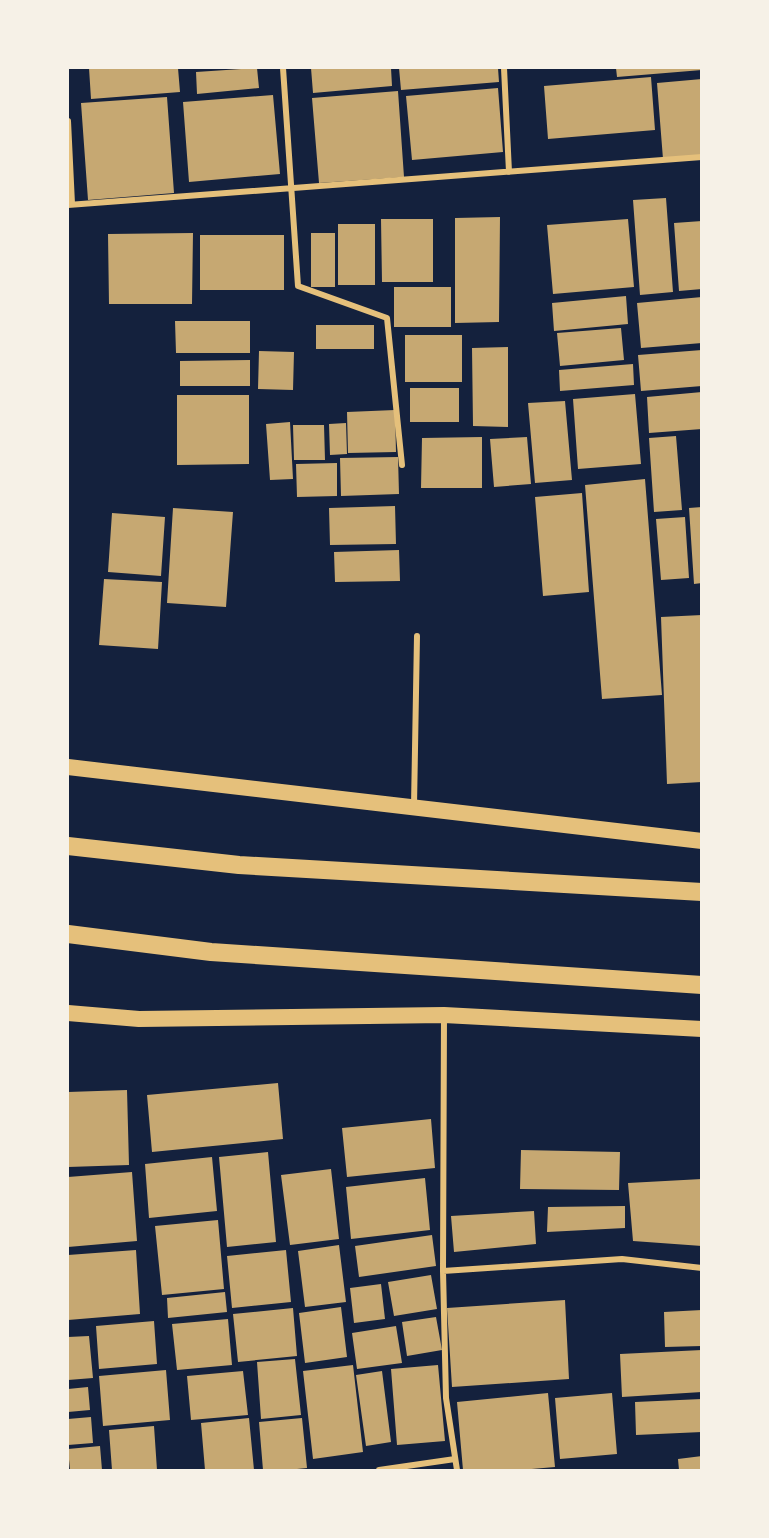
<svg xmlns="http://www.w3.org/2000/svg" width="769" height="1538" viewBox="0 0 769 1538" font-family="'IBM Plex Sans',sans-serif">
<rect width="100%" height="100%" fill="#14213d"/>
<!-- building -->
<path fill="#c6a872" d="M89,68H178L180,92L91,99Z
M257,68L259,88L197,94L196,72Z
M311,68H391L392,86L313,93Z
M399,68H498L499,82L401,90Z
M616,68H702V70L617,77Z
M651,77L655,130L548,139L544,86Z
M702,79V156L663,159L657,83Z
M498,88L503,152L412,160L406,96Z
M398,91L404,177L319,183L312,98Z
M273,95L280,174L189,182L183,102Z
M167,97L174,193L88,200L81,103Z
M666,198L673,292L640,295L633,200Z
M500,217L499,322L455,323V218Z
M381,219H433V282H382Z
M628,219L634,287L553,294L547,225Z
M702,221V289L679,291L674,223Z
M338,224H375V285H338Z
M193,233L192,304H109L108,234Z
M311,233H335V287H311Z
M200,235H284V290H200Z
M394,287H451V327H394Z
M626,296L628,324L554,331L552,303Z
M702,297V343L641,348L637,303Z
M175,321H250V353H176Z
M316,325H374V349H316Z
M621,328L624,360L560,366L557,333Z
M405,335H462V382H405Z
M508,347V427L473,426L472,348Z
M702,350V386L641,391L638,355Z
M259,351L294,352L293,390L258,389Z
M250,360V386H180V361Z
M633,364L634,385L560,391L559,370Z
M410,388H459V422H410Z
M702,392V429L649,433L647,397Z
M635,394L641,464L578,469L573,399Z
M177,395H249V464L177,465Z
M565,401L572,480L535,483L528,403Z
M395,410L396,452L348,453L347,412Z
M290,422L293,479L270,480L266,424Z
M346,423L347,454L330,455L329,424Z
M293,425H324L325,460H294Z
M676,436L682,510L654,512L649,438Z
M482,437V488H421L422,438Z
M527,437L531,484L494,487L490,439Z
M398,457L399,494L341,496L340,458Z
M337,463V496L297,497L296,464Z
M645,479L662,695L602,699L585,485Z
M582,493L589,592L543,596L535,497Z
M395,506L396,544L330,545L329,508Z
M702,507V583L694,584L689,508Z
M173,508L233,512L226,607L167,603Z
M112,513L165,517L161,576L108,572Z
M685,517L689,578L661,580L656,519Z
M399,550L400,581L335,582L334,552Z
M104,579L162,582L158,649L99,645Z
M702,615V782L667,784L661,617Z
M278,1083L283,1139L152,1152L147,1095Z
M127,1090L129,1165L68,1167V1092Z
M431,1119L435,1168L347,1177L342,1128Z
M521,1150L620,1152L619,1190L520,1189Z
M268,1152L276,1242L227,1247L219,1157Z
M212,1157L217,1211L149,1218L145,1164Z
M331,1169L339,1239L290,1245L281,1175Z
M132,1172L137,1241L68,1247V1177Z
M425,1178L430,1230L351,1239L346,1187Z
M702,1179V1246L633,1241L628,1183Z
M625,1206V1228L547,1232L548,1207Z
M534,1211L536,1244L454,1252L451,1216Z
M218,1220L224,1289L162,1295L155,1226Z
M432,1235L436,1266L359,1277L355,1246Z
M339,1245L346,1302L305,1307L298,1251Z
M136,1250L140,1314L68,1320V1255Z
M286,1250L291,1302L232,1308L227,1256Z
M431,1275L437,1309L394,1316L388,1282Z
M381,1284L385,1319L354,1323L350,1288Z
M225,1292L227,1312L168,1318L167,1298Z
M565,1300L569,1379L452,1387L447,1308Z
M341,1307L347,1357L305,1363L299,1313Z
M293,1308L297,1356L238,1362L233,1314Z
M702,1310V1346L665,1347L664,1312Z
M436,1317L442,1350L407,1356L402,1322Z
M228,1319L232,1365L177,1370L172,1324Z
M154,1321L157,1364L99,1369L96,1326Z
M396,1326L402,1363L357,1369L352,1333Z
M89,1336L93,1378L68,1380V1337Z
M702,1350V1392L622,1397L620,1354Z
M295,1359L301,1415L261,1419L257,1362Z
M353,1365L363,1452L313,1459L303,1371Z
M438,1365L445,1441L397,1445L391,1369Z
M166,1370L170,1420L103,1426L99,1376Z
M243,1371L248,1415L191,1420L187,1376Z
M382,1371L391,1442L366,1446L356,1375Z
M88,1387L90,1410L68,1412V1389Z
M548,1393L555,1467L520,1470H463L457,1402Z
M612,1393L617,1454L560,1459L555,1398Z
M702,1399V1432L636,1435L635,1402Z
M91,1417L93,1443L68,1445V1419Z
M249,1418L254,1470H205L201,1423Z
M302,1418L307,1468L287,1470H263L259,1422Z
M154,1426L157,1470H112L109,1430Z
M100,1446L102,1470H70L68,1449Z
M702,1456V1470H679L678,1459Z"/>
<g fill="none" stroke-linecap="round" stroke-linejoin="round">
<!-- minor -->
<path stroke="#e5c07b" stroke-width="6" d="M283,68L298,286L387,318L402,465
M504,68L509,172
M68,121L72,204
M68,205L702,157
M414,806L417,636
M444,1016L443,1271L446,1398L457,1470
M443,1271L622,1259L702,1268
M379,1470L455,1459"/>
<!-- trunk -->
<path stroke="#e5c07b" stroke-width="16" d="M68,767L702,841
M68,1013L139,1019L444,1015L702,1029"/>
<!-- motorway -->
<path stroke="#e5c07b" stroke-width="18" d="M68,846L239,865L702,892
M68,934L211,952L702,985"/>
</g>
<!-- border -->
<rect width="769" height="1538" fill="none" stroke="#f6f1e7" stroke-width="138"/>
</svg>
